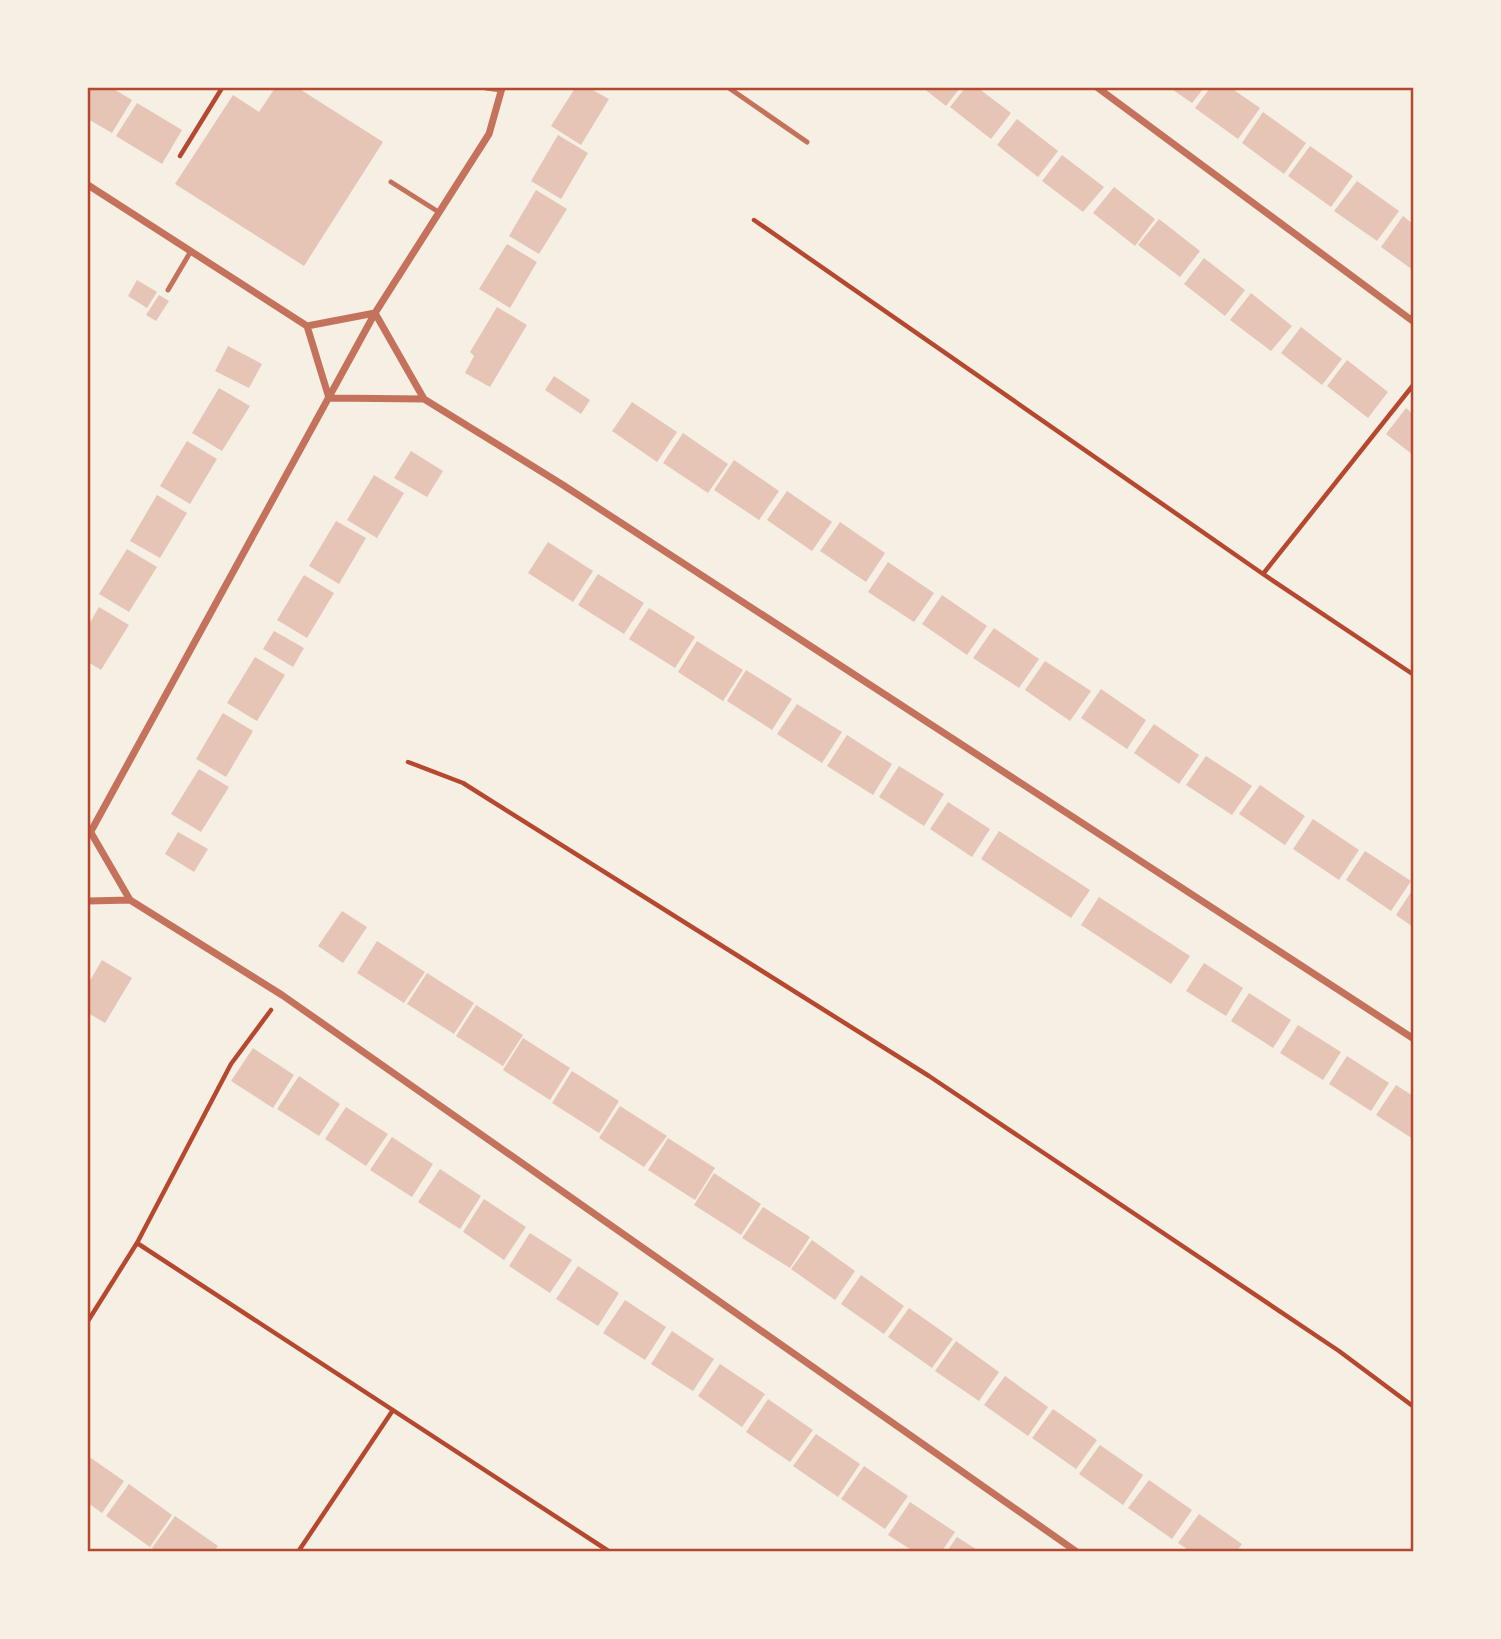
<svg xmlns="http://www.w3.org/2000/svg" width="1501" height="1639" viewBox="0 0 1501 1639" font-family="'Archivo Narrow',sans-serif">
<rect width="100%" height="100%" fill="#f6efe4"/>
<!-- building -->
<path fill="#e6c5b7" d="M88,88H112L132,100L112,133L88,119Z
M275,88H298L383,142L304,266L175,184L233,95L259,112Z
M575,88H589L609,99L581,145L551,126Z
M923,88H960L946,106Z
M965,88H978L1011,113L991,139L950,107Z
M1170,88H1204L1192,103Z
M1210,88H1231L1260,108L1238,139L1195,108Z
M137,103L182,130L162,164L116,136Z
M1263,112L1306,143L1284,174L1242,143Z
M1017,119L1058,151L1038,177L997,145Z
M558,135L588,153L561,199L531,181Z
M1310,146L1353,176L1331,207L1288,176Z
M1062,155L1104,187L1083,212L1042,181Z
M1357,181L1399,211L1377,241L1334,211Z
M1114,187L1155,219L1135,246L1093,213Z
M536,190L567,209L539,254L509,236Z
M1403,216L1413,224V270L1381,247Z
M1159,219L1200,251L1180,277L1138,245Z
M507,244L537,262L510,308L479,289Z
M1204,258L1245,290L1225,316L1184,284Z
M137,280L157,292L147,308L128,296Z
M1251,293L1292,326L1271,351L1230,320Z
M159,295L169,301L156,321L146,315Z
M497,307L527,325L490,387L465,373L474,356L470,352Z
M1301,327L1342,359L1322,385L1281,353Z
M228,346L262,364L249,388L215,371Z
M1347,360L1388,392L1368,418L1327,386Z
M554,376L590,400L581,414L545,390Z
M219,388L250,406L222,451L192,433Z
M632,402L677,432L657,462L612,431Z
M1406,408L1413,414V455L1386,434Z
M683,433L728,464L708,493L663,463Z
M187,441L217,459L190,504L160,486Z
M411,451L443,471L427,497L394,478Z
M734,460L779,491L759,520L714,490Z
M374,475L404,493L377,538L347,520Z
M787,491L832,522L812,551L767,520Z
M157,495L187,513L160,558L130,541Z
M336,521L366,538L339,584L309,566Z
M840,522L885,553L866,582L820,551Z
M548,542L593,571L573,602L528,573Z
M127,549L157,567L129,612L99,594Z
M888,562L934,593L914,622L868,592Z
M598,574L644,603L624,634L578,605Z
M304,575L334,593L307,638L277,620Z
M942,595L987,626L967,655L922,624Z
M99,607L129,625L101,670L88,662V626Z
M649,608L695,637L675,668L629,639Z
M994,628L1039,659L1019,688L973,658Z
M274,631L304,648L293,667L263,649Z
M697,641L743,670L723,701L678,672Z
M255,657L285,675L257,721L227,703Z
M1045,661L1091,691L1070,721L1025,690Z
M746,670L792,699L772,730L727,701Z
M1101,689L1146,720L1127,749L1081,718Z
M797,704L842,732L822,763L777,734Z
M223,713L253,731L226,777L196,759Z
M1154,724L1199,755L1179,784L1134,753Z
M847,735L892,764L873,795L827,766Z
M1206,756L1252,786L1232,815L1186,785Z
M899,766L944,794L924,826L879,797Z
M199,769L229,787L201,832L171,814Z
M1260,785L1305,816L1285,845L1239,814Z
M948,802L990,829L972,857L930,829Z
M1313,819L1359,850L1339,880L1293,849Z
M999,831L1090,890L1071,918L981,859Z
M178,832L208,849L194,872L165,854Z
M1365,851L1411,881L1391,911L1346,880Z
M1413,889V927L1396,915Z
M1099,897L1190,956L1171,984L1081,925Z
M342,911L367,927L343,963L318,946Z
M377,941L425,972L404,1003L357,973Z
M102,960L132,978L105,1023L88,1013V984Z
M1204,963L1243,988L1226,1016L1186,991Z
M427,973L474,1003L454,1034L407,1004Z
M1249,993L1291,1020L1273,1048L1231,1021Z
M476,1005L523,1035L503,1066L456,1036Z
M1298,1025L1341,1052L1323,1080L1280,1053Z
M523,1038L570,1068L550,1100L503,1070Z
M253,1048L294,1075L273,1108L231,1081Z
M1347,1056L1389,1083L1371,1111L1329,1084Z
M572,1071L619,1101L599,1133L552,1103Z
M299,1076L340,1104L319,1136L277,1109Z
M1396,1085L1413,1096V1139L1376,1115Z
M620,1106L667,1136L644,1167L599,1138Z
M346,1107L388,1134L366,1166L325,1139Z
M392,1137L433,1164L412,1197L370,1170Z
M668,1138L715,1168L695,1200L648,1170Z
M440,1169L481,1196L460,1229L418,1202Z
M714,1173L761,1204L741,1235L694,1205Z
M484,1199L526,1227L504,1260L463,1232Z
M763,1207L810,1237L790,1268L742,1238Z
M530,1233L572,1260L550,1293L509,1266Z
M812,1240L855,1271L835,1300L791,1269Z
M578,1266L619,1293L598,1326L556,1299Z
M861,1275L904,1306L884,1334L841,1304Z
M625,1300L666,1327L645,1360L603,1333Z
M909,1308L953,1339L932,1368L888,1337Z
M672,1331L714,1359L693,1391L651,1364Z
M956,1341L999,1372L979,1401L935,1371Z
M720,1364L765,1394L742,1427L698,1396Z
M1005,1376L1048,1407L1028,1436L984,1405Z
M768,1399L813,1430L790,1462L746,1432Z
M1053,1409L1097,1440L1076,1469L1032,1438Z
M816,1434L860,1464L838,1497L793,1466Z
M1100,1445L1143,1475L1123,1505L1079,1474Z
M88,1456L124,1481L102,1513L88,1503Z
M864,1466L908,1496L885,1529L841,1499Z
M1149,1480L1192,1510L1172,1539L1128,1508Z
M129,1484L172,1515L150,1547L106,1516Z
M910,1502L955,1532L942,1551H913L888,1535Z
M1199,1514L1242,1544L1237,1551H1190L1178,1543Z
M175,1516L218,1546L214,1551H157L152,1548Z
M957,1537L979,1551H947Z"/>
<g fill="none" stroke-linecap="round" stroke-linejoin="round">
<!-- path -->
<path stroke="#b5482f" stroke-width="4.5" d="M180,156L222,88
M754,220L1263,574L1414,675
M1263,574L1414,384
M408,762L463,783L929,1076L1339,1351L1414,1407
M137,1243L610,1552
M88,1321L137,1243L231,1064L271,1010
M298,1552L393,1410"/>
<!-- service -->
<path stroke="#c5725c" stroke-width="5" d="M486,88L501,90
M729,88L807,142
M391,182L437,211
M168,290L191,251"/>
<!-- minor -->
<path stroke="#c5725c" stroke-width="7" d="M1098,88L1414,322
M88,185L307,326L329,398
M375,313L424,399L563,485L1414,1039
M307,326L375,313
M329,398L424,399
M90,831L130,900L282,995L1077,1552
M90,833L375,313L489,134L502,88
M88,901L130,900"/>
</g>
<!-- border -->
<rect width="1501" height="1639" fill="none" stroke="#f6efe4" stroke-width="178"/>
<rect x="89" y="89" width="1323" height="1461" fill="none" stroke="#b5482f" stroke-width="2.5"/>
</svg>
